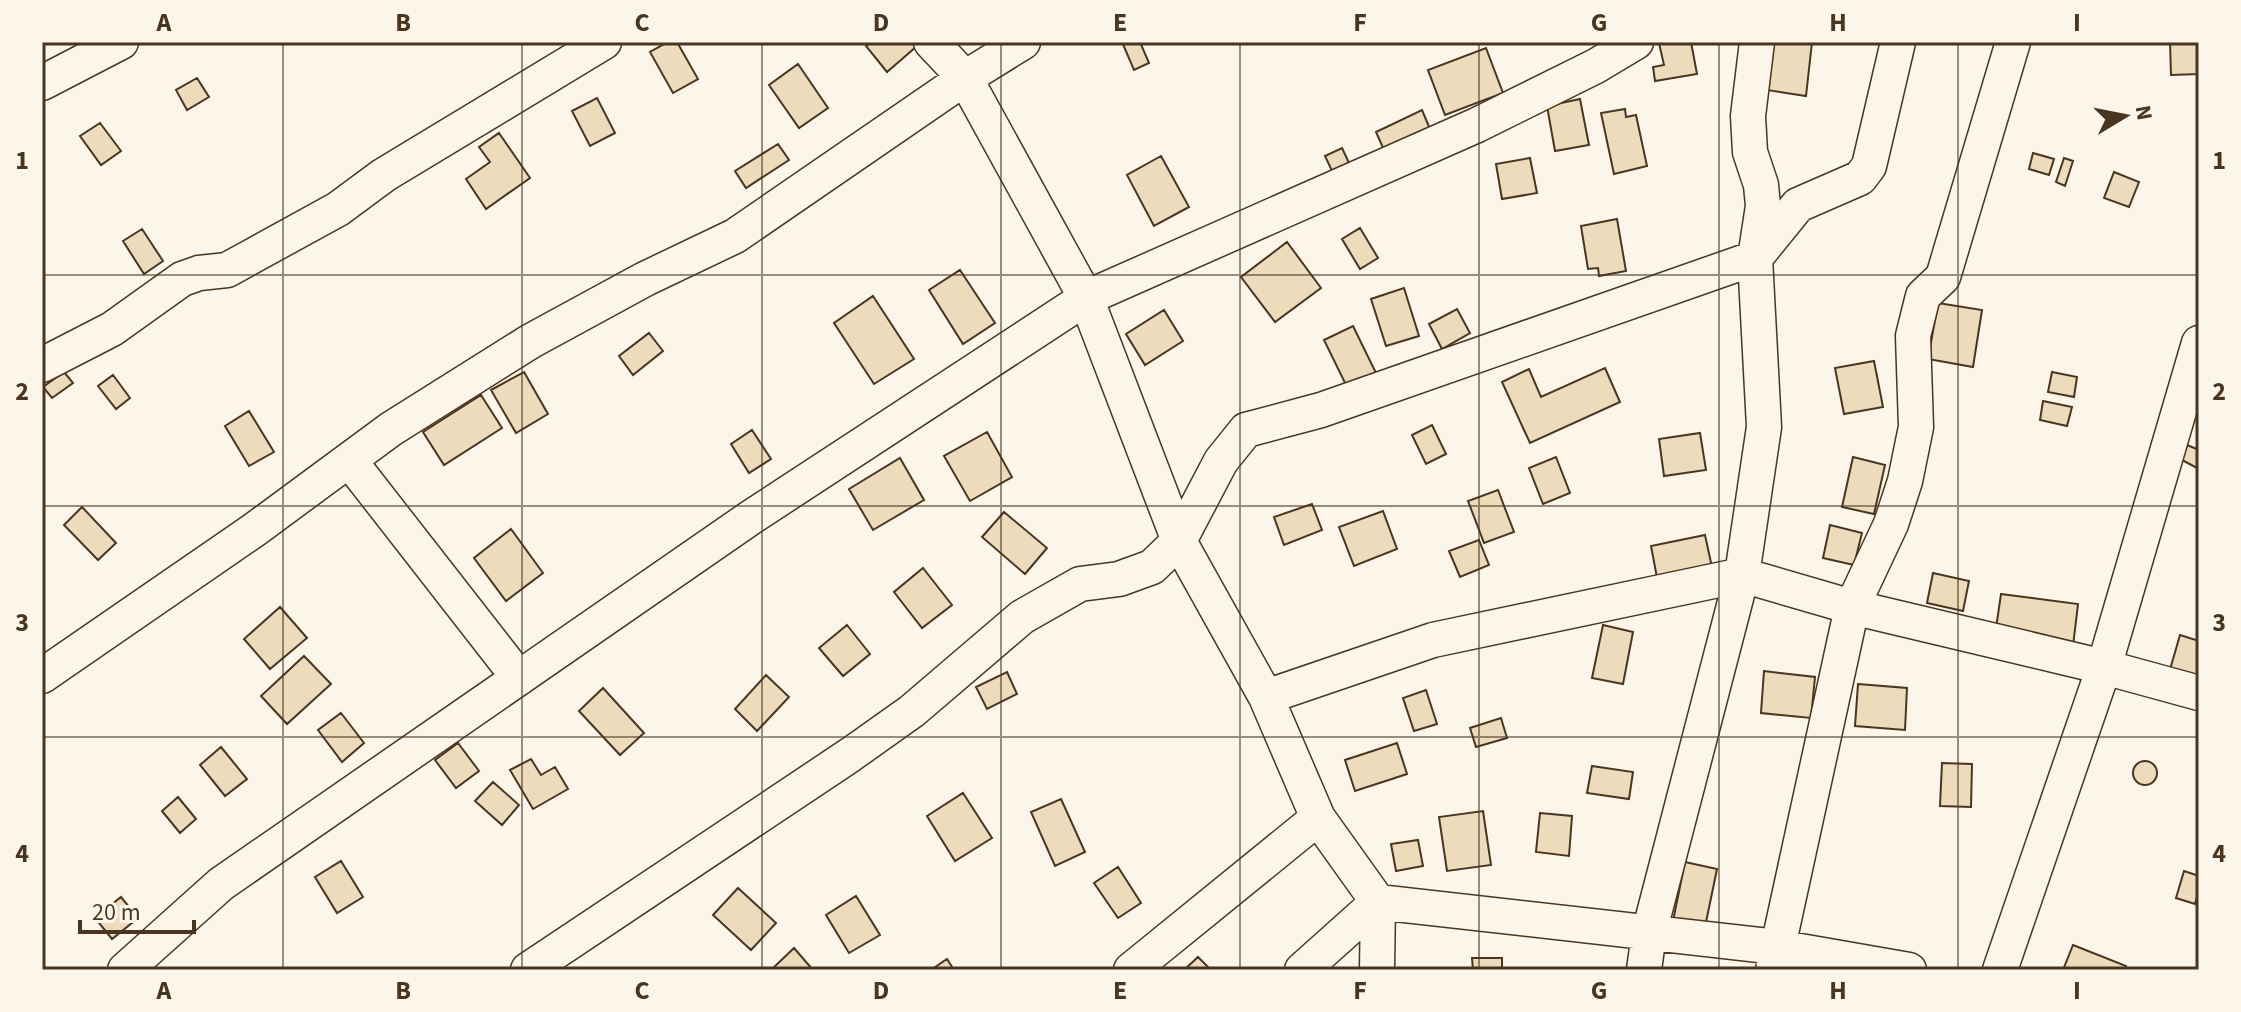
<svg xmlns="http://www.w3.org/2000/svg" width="2241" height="1012" viewBox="0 0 2241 1012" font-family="'Source Sans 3',sans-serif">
<rect width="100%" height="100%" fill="#fbf6e9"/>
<!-- building -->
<path fill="#ecdcbc" stroke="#4a3520" stroke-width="2" d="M668,42H677L698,79L673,93L650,52Z
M872,42H914L917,46L887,72L866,46Z
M1122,42H1140L1149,63L1134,70Z
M1691,42L1697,74L1655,81L1653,67L1664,65L1659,43Z
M1773,42H1812L1806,96L1767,90Z
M2170,42H2199V74L2171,75Z
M1486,48L1503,93L1445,115L1428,70Z
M798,64L828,108L799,128L769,85Z
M197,78L209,97L187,110L176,90Z
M597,98L615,133L590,146L572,111Z
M1580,99L1589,145L1555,151L1547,106Z
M1625,109L1626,117L1636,115L1647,166L1614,174L1601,113Z
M1422,110L1430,129L1384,150L1376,132Z
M100,123L121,151L101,165L80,136Z
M499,133L530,178L486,209L466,179L490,162L479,147Z
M778,144L789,160L746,188L735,171Z
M1342,148L1350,165L1333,173L1325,156Z
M2033,153L2054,159L2049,175L2029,169Z
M1161,156L1189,207L1154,226L1127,175Z
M1530,158L1537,193L1502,199L1496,164Z
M2064,158L2073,161L2065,186L2056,182Z
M2114,172L2139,182L2129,207L2104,198Z
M1617,219L1626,271L1599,276L1598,268L1588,269L1581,226Z
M1360,228L1378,258L1360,269L1342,239Z
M142,229L163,261L144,274L123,241Z
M1287,242L1321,288L1275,322L1241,277Z
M960,270L995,323L963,344L929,290Z
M1404,288L1419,336L1386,346L1371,299Z
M873,296L914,359L874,384L834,323Z
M1938,303L1982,310L1973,367L1928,359Z
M1457,309L1470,333L1442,349L1429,324Z
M1164,310L1183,341L1145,365L1126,334Z
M1353,326L1376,373L1347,387L1324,340Z
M649,333L663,351L633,375L619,356Z
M1874,361L1883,407L1844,414L1835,368Z
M1605,368L1620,402L1530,443L1502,382L1529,369L1541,397Z
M64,372L73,383L52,398L43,387Z
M524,372L548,414L516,433L491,390Z
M2052,372L2077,377L2074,397L2048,392Z
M113,375L130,398L116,409L98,386Z
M481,395L502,428L444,465L423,432Z
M2043,401L2072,407L2067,426L2040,420Z
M249,411L274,452L249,466L225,426Z
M1432,425L1446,454L1426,464L1412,435Z
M752,430L771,459L749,473L731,444Z
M987,432L1012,477L970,501L944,456Z
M1700,433L1706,470L1664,476L1659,439Z
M2187,445L2199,450V469L2180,459Z
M1556,457L1570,493L1543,504L1529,468Z
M1853,457L1885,465L1874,514L1842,507Z
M900,458L924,500L873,530L849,489Z
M1498,490L1514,532L1484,543L1468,501Z
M1312,504L1322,530L1284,545L1274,517Z
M82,507L116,543L98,560L64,525Z
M1383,511L1397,549L1354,566L1339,527Z
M1004,512L1047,548L1025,574L982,537Z
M1830,525L1862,533L1854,565L1823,558Z
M511,529L543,573L506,601L474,558Z
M1705,535L1713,572L1658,583L1651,546Z
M1479,540L1489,565L1460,577L1449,551Z
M923,568L952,605L922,628L894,592Z
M1933,573L1969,581L1963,611L1927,603Z
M2001,594L2078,604L2073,646L1995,635Z
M280,607L307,638L270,669L244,639Z
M847,625L870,654L843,676L819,648Z
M1603,625L1633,632L1623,684L1592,678Z
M2180,635L2199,641V679L2169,673Z
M304,656L331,684L287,724L261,696Z
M1764,671L1815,677L1811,718L1761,713Z
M1007,672L1017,694L987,709L976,687Z
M766,675L789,697L757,731L735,709Z
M1858,684L1907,688L1905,730L1855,726Z
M603,688L644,733L620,755L579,711Z
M1426,690L1437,724L1414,731L1403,698Z
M341,713L364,743L342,762L318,730Z
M1501,718L1507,738L1476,747L1470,728Z
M458,743L479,771L456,788L435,760Z
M1397,743L1407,774L1355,791L1345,760Z
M221,747L247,779L225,796L200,765Z
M531,759L541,775L555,767L568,789L533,809L510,770Z
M2133 773a12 12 0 1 1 24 0a12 12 0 1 1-24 0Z
M1942,763L1972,764L1971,807L1940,806Z
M1592,766L1633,772L1629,799L1587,793Z
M493,782L519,805L502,825L475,801Z
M963,793L992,838L955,861L927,816Z
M178,797L196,819L180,833L162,811Z
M1061,799L1085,852L1055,866L1031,812Z
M1483,811L1491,865L1447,871L1439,817Z
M1540,813L1572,816L1569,856L1536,852Z
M1418,840L1423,866L1396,871L1391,844Z
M341,861L363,897L337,913L315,877Z
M1685,862L1717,869L1705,927L1673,921Z
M1118,867L1141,903L1118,918L1094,883Z
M2184,871L2199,876V889L2195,904L2176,898Z
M738,888L776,923L751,950L713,915Z
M856,896L880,935L849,953L826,915Z
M121,897L138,918L112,939L95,918Z
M2073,945L2126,966L2124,970H2063Z
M794,948L813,970H771Z
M1198,957L1211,970H1184Z
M1472,958H1502V970H1473Z
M947,959L954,970H931Z"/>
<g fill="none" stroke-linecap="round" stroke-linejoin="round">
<!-- street casing -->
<g stroke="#4a3520" stroke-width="37">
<path id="street" d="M931,42L965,78L1086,298L1179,541L1266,697L1318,818L1378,902L1377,970
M42,83L121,42
M42,365L112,329L182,279L199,273L227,270L338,209L384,175L604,42
M349,460L519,678
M42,676L254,530L391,429L531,341L645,279L735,236L965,78L1023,42
M1266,697L1433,640L1742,575L1852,607L2104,667L2199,693
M125,970L221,884L750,518L1086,298L1477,125L1596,66L1636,42
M528,970L850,755L912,711L1022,617L1080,584L1119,579L1152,567L1179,541L1221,461L1246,430L1321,410L1755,258L1798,205L1860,178L1869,166L1898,42
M1131,970L1318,818
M1302,970L1378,902L1777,947L1909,970
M1644,970L1649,933L1742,575L1764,427L1755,258L1763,206L1761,185L1750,152L1748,116L1757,42
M1773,970L1852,607L1891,524L1905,481L1916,427L1913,336L1923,296L1943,277L2013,42
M2000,970L2104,667L2199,343"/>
</g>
<!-- street -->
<use href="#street" stroke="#fbf6e9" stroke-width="34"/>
</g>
<!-- grid -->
<path fill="none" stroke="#4a3520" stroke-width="2" stroke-opacity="0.55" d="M283,42V970M522,42V970M762,42V970M1001,42V970M1240,42V970M1479,42V970M1719,42V970M1958,42V970M42,275H2199M42,506H2199M42,737H2199"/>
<!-- border -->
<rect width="2241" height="1012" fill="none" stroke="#fbf6e9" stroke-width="88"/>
<!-- north arrow -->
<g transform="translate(2125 116) rotate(80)" stroke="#fbf6e9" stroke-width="6" paint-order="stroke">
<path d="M0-6L14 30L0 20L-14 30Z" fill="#4a3520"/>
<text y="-12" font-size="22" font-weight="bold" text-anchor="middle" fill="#4a3520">N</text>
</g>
<!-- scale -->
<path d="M80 920v12h114v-12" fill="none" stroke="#4a3520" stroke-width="4"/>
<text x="92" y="920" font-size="24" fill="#4a3520" stroke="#fbf6e9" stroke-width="6" paint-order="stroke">20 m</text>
<rect x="44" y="44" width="2153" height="924" fill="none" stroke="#4a3520" stroke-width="3"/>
<g font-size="26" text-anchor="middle" font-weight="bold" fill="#4a3520">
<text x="164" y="31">A</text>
<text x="403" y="31">B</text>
<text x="642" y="31">C</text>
<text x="881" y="31">D</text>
<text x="1120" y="31">E</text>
<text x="1360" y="31">F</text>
<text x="1599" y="31">G</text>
<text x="1838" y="31">H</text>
<text x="2077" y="31">I</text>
<text x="22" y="169">1</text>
<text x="2219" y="169">1</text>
<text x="22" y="400">2</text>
<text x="2219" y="400">2</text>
<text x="22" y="631">3</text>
<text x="2219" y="631">3</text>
<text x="22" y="862">4</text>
<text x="2219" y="862">4</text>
<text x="164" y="999">A</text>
<text x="403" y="999">B</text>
<text x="642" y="999">C</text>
<text x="881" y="999">D</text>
<text x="1120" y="999">E</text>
<text x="1360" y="999">F</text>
<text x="1599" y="999">G</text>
<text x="1838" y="999">H</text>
<text x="2077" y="999">I</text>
</g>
</svg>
